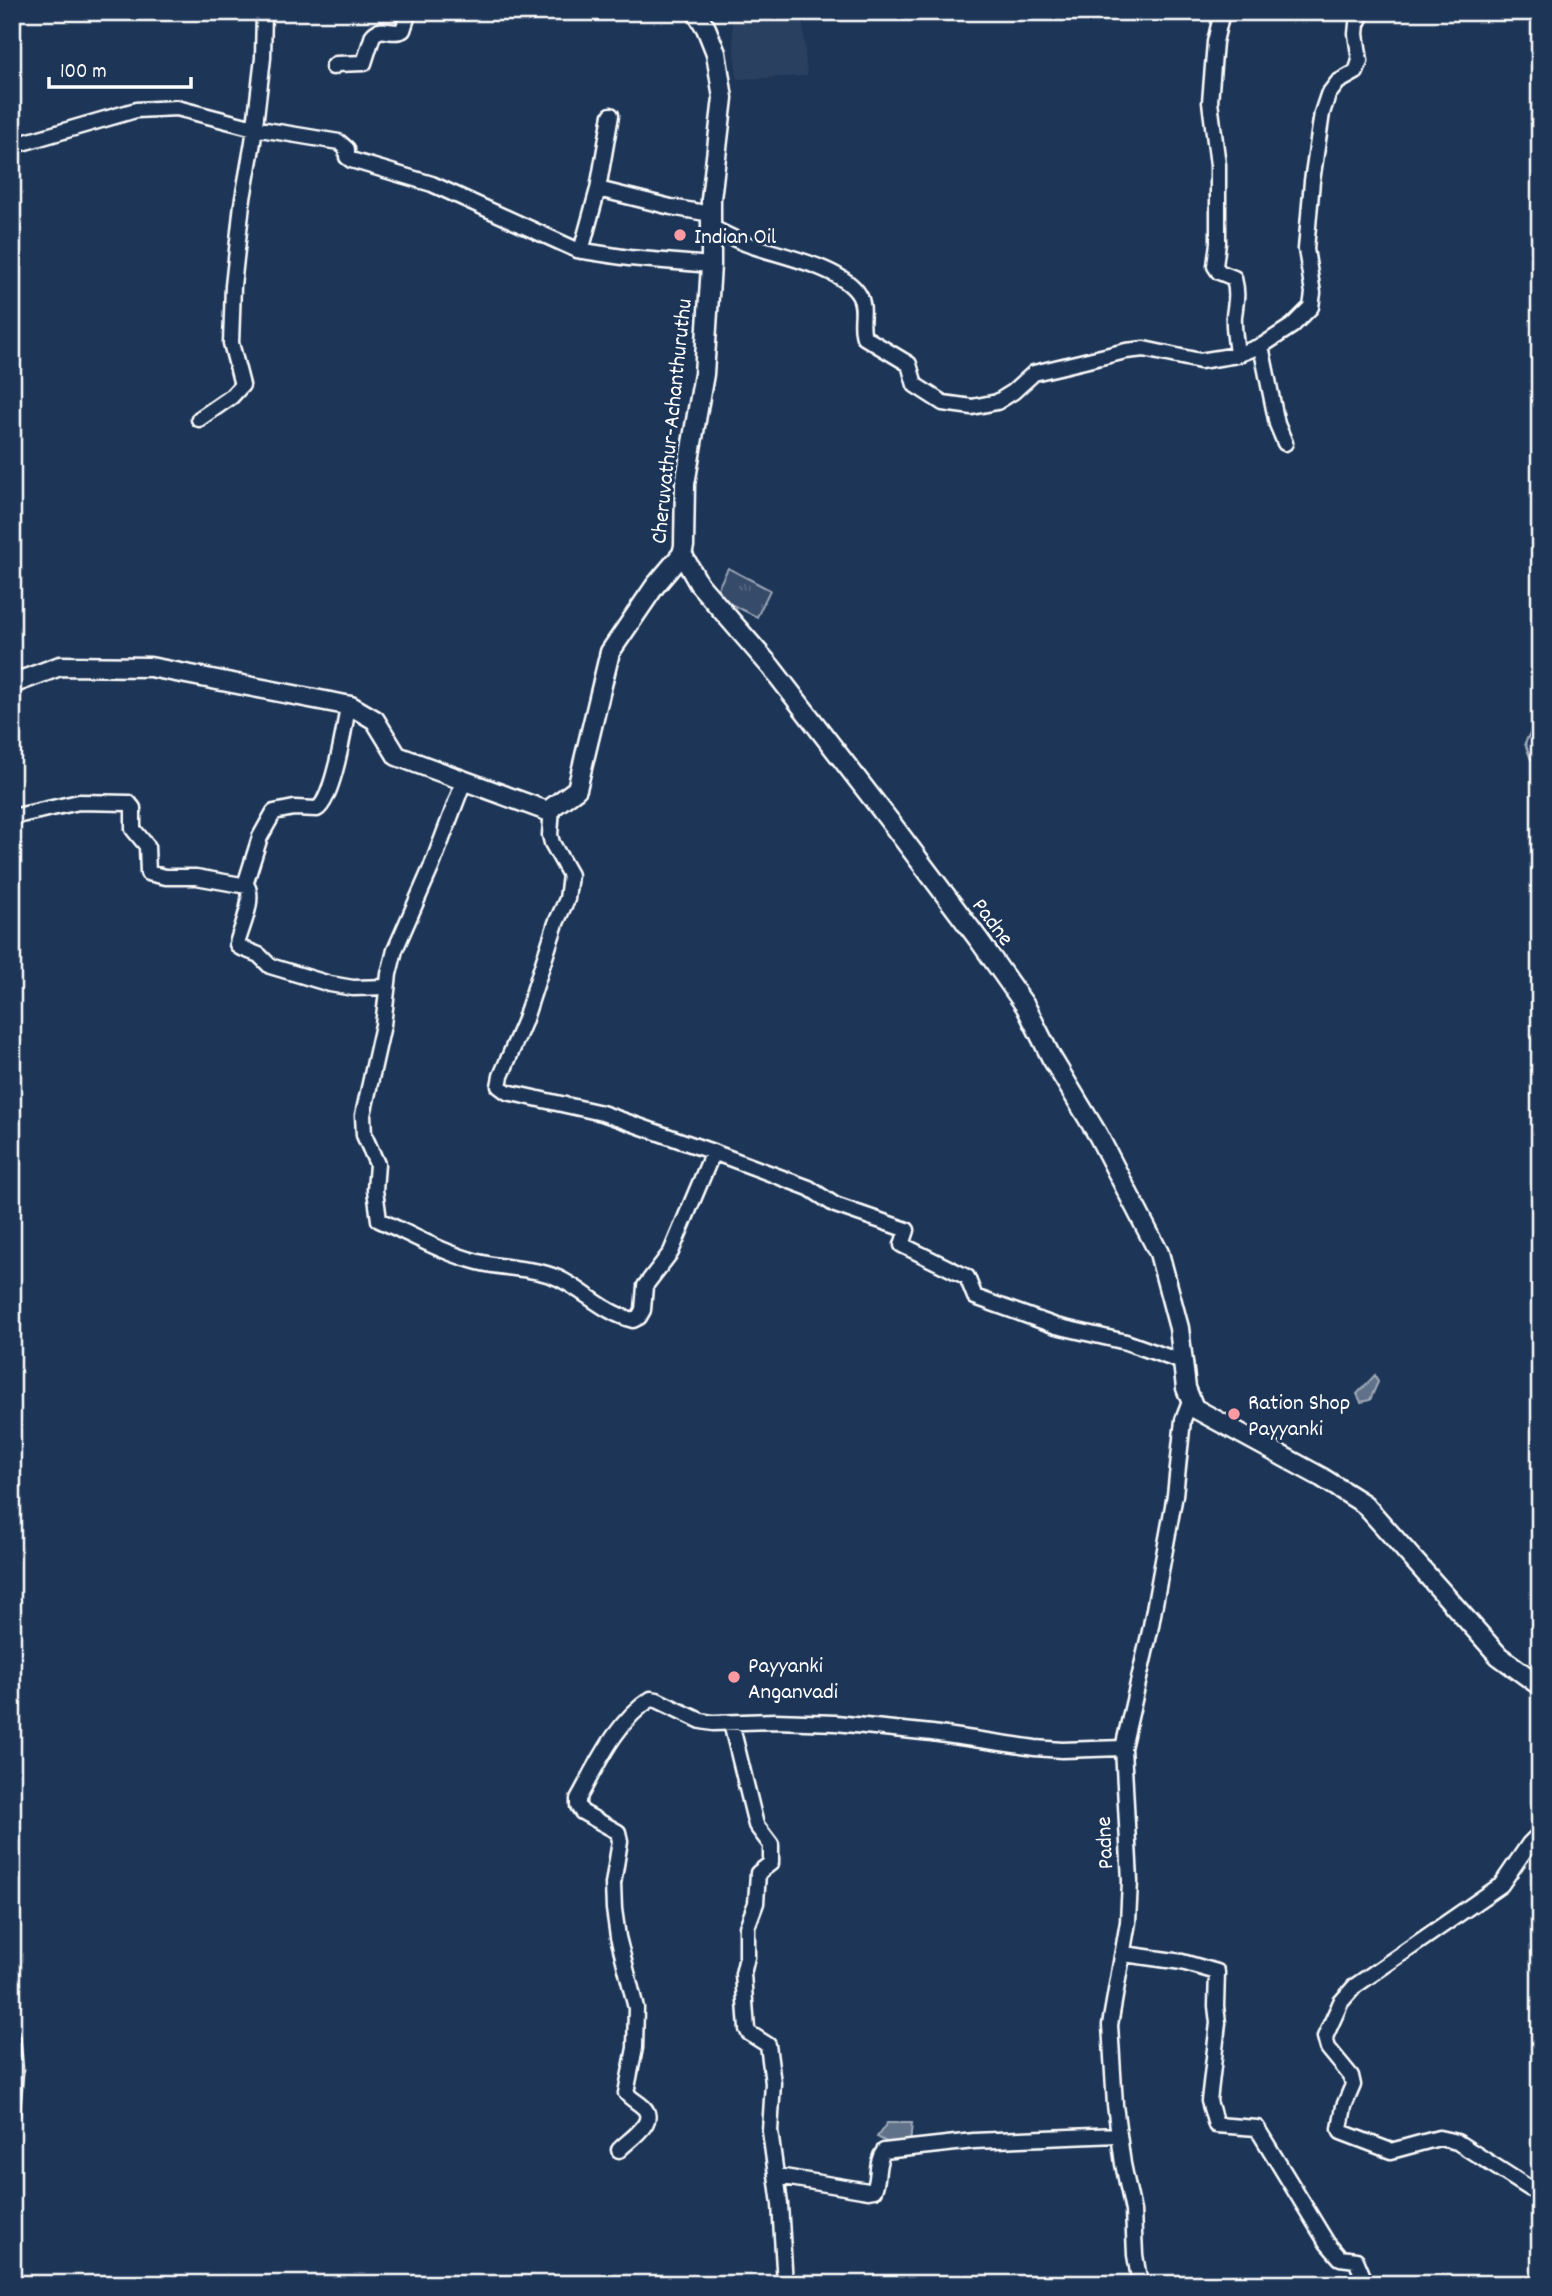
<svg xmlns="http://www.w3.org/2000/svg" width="1552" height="2296" viewBox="0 0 1552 2296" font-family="Dekko,sans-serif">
<defs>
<pattern id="grass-tufts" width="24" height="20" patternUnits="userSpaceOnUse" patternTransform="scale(1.75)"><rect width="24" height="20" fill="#364b69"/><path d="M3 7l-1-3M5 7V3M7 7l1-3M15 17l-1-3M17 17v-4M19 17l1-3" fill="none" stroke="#546680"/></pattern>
</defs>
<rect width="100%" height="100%" fill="#1d3557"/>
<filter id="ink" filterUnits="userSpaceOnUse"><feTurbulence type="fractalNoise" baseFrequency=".0143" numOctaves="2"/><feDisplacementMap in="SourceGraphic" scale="14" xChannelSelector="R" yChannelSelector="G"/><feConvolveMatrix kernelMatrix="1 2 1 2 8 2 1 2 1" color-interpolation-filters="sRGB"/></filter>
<g filter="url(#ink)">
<!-- built -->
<path fill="#2a4161" d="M741,12H802L807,76L737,79L731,14Z"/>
<!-- grass -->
<path fill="url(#grass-tufts)" stroke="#9aa5b4" stroke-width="2" d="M728,568L770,590L757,617L714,596Z"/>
<!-- water -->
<path fill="#617289" stroke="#a0aab8" stroke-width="2" d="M1375,1375L1378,1382L1370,1400L1361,1402L1357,1394Z
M887,2123H912L910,2145L890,2144L877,2137Z"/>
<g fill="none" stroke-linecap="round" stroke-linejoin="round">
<!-- stream -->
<path stroke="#a0aab8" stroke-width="2.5" d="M1540,714L1525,743L1531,759L1540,764"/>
<!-- minor casing -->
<g stroke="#fff" stroke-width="19">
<path id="minor" d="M1222,12L1215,42L1210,102L1218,165V243L1215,266L1219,272L1234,278C1238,294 1236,300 1234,316C1233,328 1236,343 1237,355
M333,67L336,64L364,63L373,35C382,25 393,36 403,30L409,12
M611,115L598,189L671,207L711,214
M12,146L136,110L177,108L254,128L339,142L347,149V157L351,160L432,184L577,250L629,258L711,265
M710,227C724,233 737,241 750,245C780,256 843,267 859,295C867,309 859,322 864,337L909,364L915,385L943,403L972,407L997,402L1013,392L1034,373L1126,351L1144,349L1200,361L1237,355L1263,345L1292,326L1311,307L1313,293L1306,249L1312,181L1322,113L1328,95L1338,82L1356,72L1360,61L1356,34L1357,24L1363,12
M581,251L598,189
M1261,346L1277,424L1285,443
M199,419L231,397L242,385L231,343L233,286L242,204L253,142L263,58L264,12
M464,781L431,868L395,950L389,974L383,1025L363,1115L364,1135L377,1164L375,1190L379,1220C412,1235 443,1253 478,1262C504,1269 533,1267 558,1278C584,1290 604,1313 633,1320L639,1317L643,1310L645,1286L671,1252L713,1152L809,1188L835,1205L907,1230L902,1245L967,1277L975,1297L1056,1326L1126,1342L1185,1363
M552,807L550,835L552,843L570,875L567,899L556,923L524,1022L501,1076L499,1086L507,1092L602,1113L713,1152
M12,817L79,802L129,803L133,808V829L147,846L148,873L166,877H196L247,886C255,900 241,928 237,944L239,947L259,955L270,966L330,984L353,988L387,987
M245,885L260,837L274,812L294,808L317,809C333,800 345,726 348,705
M731,1723L756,1825L771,1845V1863L758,1873L756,1903L747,1927V1957L743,1974L747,2029L749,2033L768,2045L773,2083L770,2131L780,2204L785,2284
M1540,1833L1529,1844L1501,1885L1355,1986L1341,2002L1325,2037L1328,2048L1351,2076L1353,2085L1344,2106L1340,2129L1341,2132L1391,2151L1439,2138L1457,2142L1540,2195
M1124,1954L1182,1962L1217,1972L1216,2006L1218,2023L1209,2101L1216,2125L1257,2128L1327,2243L1340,2258L1356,2260L1366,2284
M12,2036L15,2071L12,2111
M619,2150C628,2140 659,2122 643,2107C638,2102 631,2099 626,2093L635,2048L636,2008L618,1937L614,1909L613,1884L620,1841L618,1832L582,1812L578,1806V1799C597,1765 617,1720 651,1699L657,1700L701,1721L713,1723L775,1721L836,1723L932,1733L1035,1748L1062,1750L1123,1748
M778,2176L868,2191L874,2190C880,2177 875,2163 884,2151L974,2141L1118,2135
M1140,2284L1135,2255L1133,2211L1123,2164L1115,2105L1110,2025L1128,1922L1130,1881L1123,1748L1150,1631L1175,1495L1183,1420L1190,1402"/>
</g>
<!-- major casing -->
<g stroke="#fff" stroke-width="23">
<path id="major" d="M682,554L699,584L771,667L892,824L979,940L1026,1007L1051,1057L1098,1135L1159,1253L1179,1328L1186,1388L1194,1408L1321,1477L1364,1504L1499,1656L1540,1686
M12,684L60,666L150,667L351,706L375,720L397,756L547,811L577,789L610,652L655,586L682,554L684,546L685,484L704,374L711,265V199L723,98L716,53L706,28L696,12"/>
</g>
<!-- minor -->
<use href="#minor" stroke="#1d3557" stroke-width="14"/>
<!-- major -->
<use href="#major" stroke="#1d3557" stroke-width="18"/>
</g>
</g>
<!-- markers -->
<g fill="#ff9aa2" stroke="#1d3557" stroke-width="2.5">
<circle cx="680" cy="235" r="7"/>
<circle cx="1234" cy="1414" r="7"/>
<circle cx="734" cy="1677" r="7"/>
</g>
<g text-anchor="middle" stroke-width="6" stroke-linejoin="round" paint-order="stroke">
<!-- poi labels -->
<g font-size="23" fill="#fff" stroke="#1d3557" text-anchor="start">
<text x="694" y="243">Indian Oil</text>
<text x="1248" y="1409">Ration Shop<tspan x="1248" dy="26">Payyanki</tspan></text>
<text x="748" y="1672">Payyanki<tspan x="748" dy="26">Anganvadi</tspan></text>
</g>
<!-- street labels -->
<g font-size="23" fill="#fff" stroke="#1d3557">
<text transform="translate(670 421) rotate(-84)" y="8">Cheruvathur-Achanthuruthu</text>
<text transform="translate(994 921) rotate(53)" y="8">Padne</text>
<text transform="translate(1103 1843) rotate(-93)" y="8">Padne</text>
</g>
</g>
<!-- margin -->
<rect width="1552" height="2296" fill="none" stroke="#1d3557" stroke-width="42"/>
<rect x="21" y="21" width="1510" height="2254" fill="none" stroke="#fff" stroke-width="2.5" filter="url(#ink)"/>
<!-- scale -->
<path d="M49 77v10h142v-10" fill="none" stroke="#ffffff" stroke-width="3.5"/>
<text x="60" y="77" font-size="21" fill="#ffffff" stroke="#1d3557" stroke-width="5" paint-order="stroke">100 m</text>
</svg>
